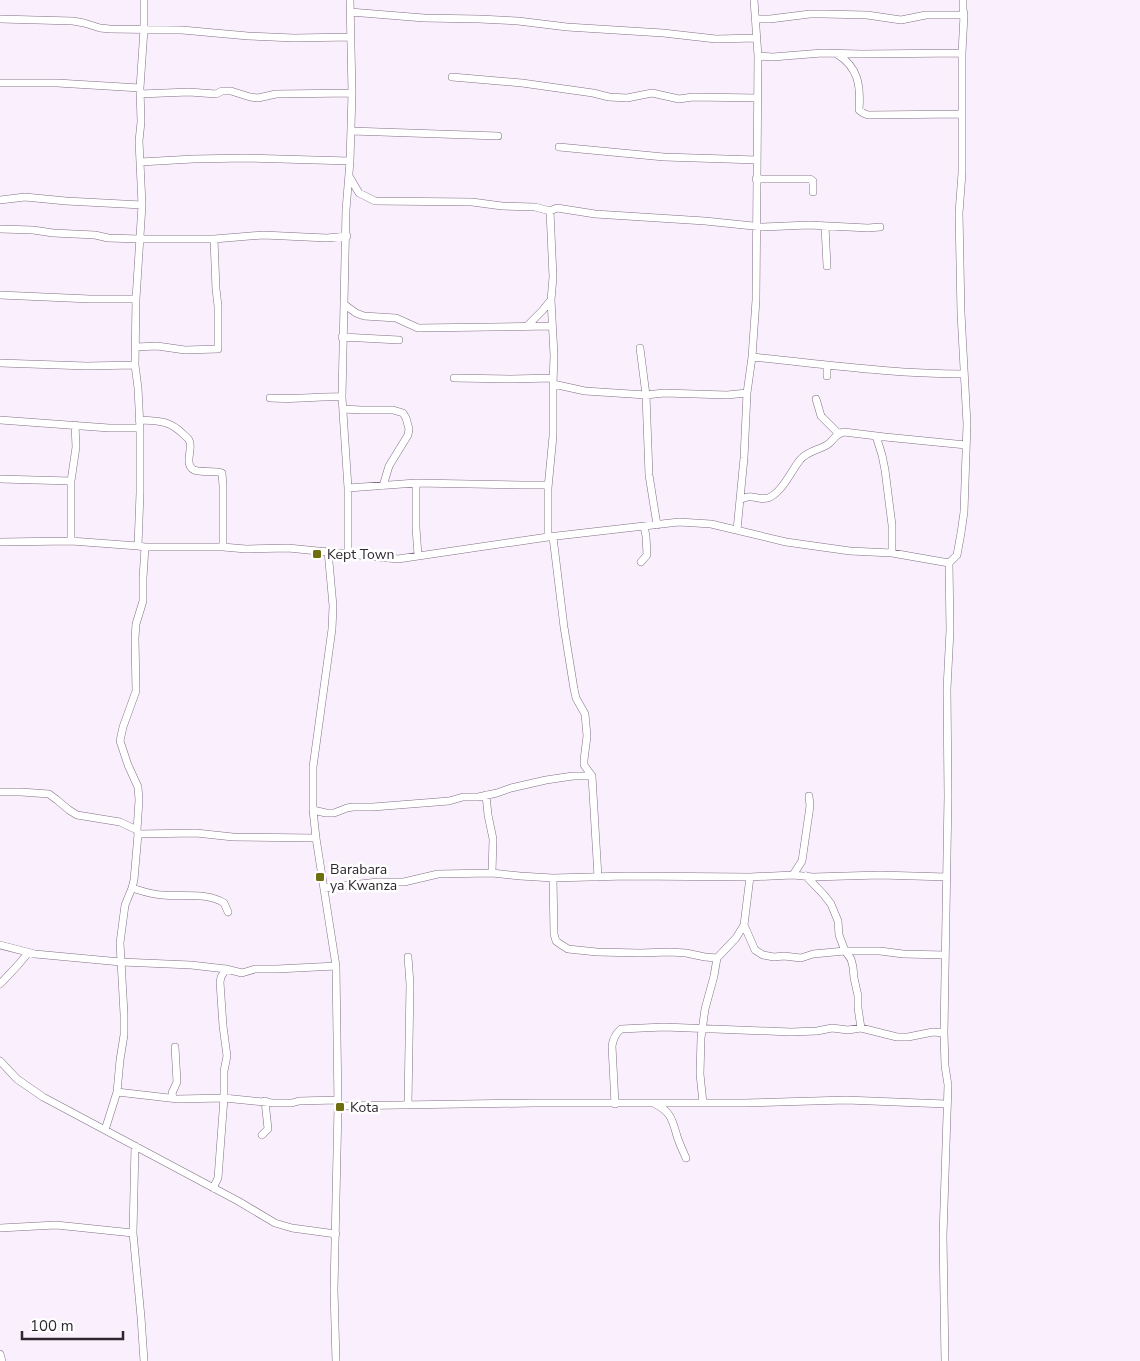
<svg xmlns="http://www.w3.org/2000/svg" width="1140" height="1361" viewBox="0 0 1140 1361" font-family="'Nunito Sans',sans-serif">
<rect width="100%" height="100%" fill="#faeffc"/>
<g fill="none" stroke-linecap="round" stroke-linejoin="round">
<!-- street casing -->
<g stroke="#7f7083" stroke-width="8">
<path id="street" d="M350,12L424,18L479,19L518,21L567,27L663,33L716,39L756,38
M0,19L73,21L84,23L100,28L110,29L182,30L248,36L294,38L351,37
M755,19H770L810,14H824L867,15L901,20L926,15H964
M837,54C858,67 861,85 859,110L863,113L868,115L962,114
M758,56L773,57L822,53L862,54L962,53
M452,77L522,83L593,93L609,97L627,98L652,93L679,99L693,97L757,98
M0,83H57L140,88
M140,94L189,92L216,94L222,91H231L250,97L258,98L276,94L352,93
M351,131L498,136
M559,147L664,157L757,160
M140,162L193,159L245,158L350,161
M349,176L359,193L375,201L472,202L502,206L535,207L550,211L557,208L595,214L705,221L763,227L809,225L868,228L880,227
M756,179H810L813,181V192
M0,200L25,197L66,201L142,205
M825,226L827,266
M0,229L33,230L53,233L95,235L108,238L140,239H214L263,235L327,238L347,236
M0,295L90,299H136
M345,305L356,313L364,316L396,318L418,328L552,326
M527,326L542,311L551,300
M342,337L399,340
M136,347L157,346L185,350L218,349V306L216,289L214,239
M640,348L646,395L649,475L657,525
M752,357C822,364 893,374 964,374
M0,363L87,366L135,365
M827,376V365
M454,378L511,379L553,378
M553,384L585,391L646,395L664,393L727,395L747,393
M270,398C294,400 318,396 342,397
M816,399L821,416L838,433
M343,409L361,410H393L403,413L406,418L409,429L408,435L389,466L383,486
M0,420L109,428H140
M139,420C158,421 169,420 183,434C185,436 188,438 189,440C194,448 183,464 194,470C201,473 214,470 222,473L223,486V547
M876,436L882,455L885,470L892,525V553
M0,479L71,481V541
M71,481L76,447L75,425
M416,483V528L418,555
M348,488L416,483L522,485H548
M741,499C745,498 748,496 752,497C757,497 762,500 768,498C782,493 791,471 800,460C806,452 818,450 827,445C834,441 834,434 844,432L885,437L966,445
M737,530L744,458L747,393L752,357L756,300L758,56L754,0
M548,537V488L553,436V384L554,355L551,300L553,277L550,211
M553,537L564,627L574,689L576,698L585,714L587,736L584,760V765L592,776L598,877
M0,542L71,541L138,546L145,547H223L246,549L288,548L398,559L548,537L679,522L711,524L786,542L850,551L892,553L949,563
M138,546L140,493V428L138,388L135,365L136,299L142,205L139,141L141,122L140,88L144,29V0
M328,551L333,606L332,629L313,767V810L316,838L336,966L338,1106L334,1290L336,1361
M348,554V488L342,397L346,210L350,161L352,93L350,0
M641,562L647,555L646,536L644,526
M0,792H21L49,794L57,800L69,810L77,815L120,822L137,830
M486,795L488,815L493,839L492,873
M313,810L326,813H334L347,808L353,807H373L449,801L463,797H478L497,793L511,788L546,780L573,776H592
M138,834L196,833L233,837L316,838
M793,875L802,861L810,806L809,796
M806,876L824,895L831,904L838,921L839,935L845,951L851,959L853,967L854,978L858,996V1008L861,1028
M553,878L554,934L556,941L560,944L568,949L597,952L640,953L670,952L686,953L705,957L717,958
M132,888C142,891 152,895 163,895C181,897 208,892 224,903L228,912
M324,888L378,882H404L438,874L492,873L520,876L553,878L627,876L750,877L793,875L813,877L880,875L947,877
M744,925L755,950L763,955L774,957L784,956L801,958L813,954L845,951H880L903,954L945,955
M0,945L35,954L121,962L191,965L226,969L242,973L255,969H277L336,966
M0,984L18,965L28,953
M0,1061L17,1079L43,1097L238,1201L275,1223L292,1228L336,1234
M117,1092L178,1099L224,1098L273,1103H292L299,1101L337,1100
M173,1098L172,1093L177,1082L175,1047
M703,1103L700,1074L701,1038L705,1009L714,976L717,958L736,938L744,925L750,877
M615,1104L612,1046C613,1039 615,1034 621,1029L664,1027L791,1032L817,1031L832,1028L848,1030L861,1028L897,1037H908L933,1032L944,1033
M655,1104C671,1112 672,1119 677,1136C679,1143 683,1151 686,1158
M408,1105L410,984L408,957
M338,1106L533,1103H744L846,1100L946,1104
M105,1130L117,1092L120,1060L124,1035V1014L120,943L125,905L132,888L134,880L138,834L137,830L139,800L138,787L128,765L120,741L123,727L136,691L135,638L136,624L143,601V578L145,547
M262,1135L268,1129L265,1101
M213,1188L218,1178L224,1098V1071L227,1056L223,1026L220,982L221,977L226,969
M0,1228L56,1225L133,1233L141,1317L144,1361
M133,1233L135,1146
M0,1354L2,1361
M945,1361L943,1236L948,1085L945,1066L944,1033L948,796L947,689L950,630L949,563L957,555L961,533L964,512L967,424L961,313L959,213L962,173V53L964,15L963,9V0"/>
</g>
<!-- street -->
<use href="#street" stroke="#fff" stroke-width="7"/>
</g>
<!-- markers -->
<g fill="#6e6e11" stroke="#fff" stroke-width="2">
<rect x="312" y="549" width="10" height="10" rx="2.5"/>
<rect x="315" y="872" width="10" height="10" rx="2.5"/>
<rect x="335" y="1102" width="10" height="10" rx="2.5"/>
</g>
<g text-anchor="middle" stroke-width="5" stroke-linejoin="round" paint-order="stroke">
<!-- poi labels -->
<g font-size="14" fill="#2d272f" stroke="#fff" text-anchor="start">
<text x="327" y="559">Kept Town</text>
<text x="330" y="874">Barabara<tspan x="330" dy="16">ya Kwanza</tspan></text>
<text x="350" y="1112">Kota</text>
</g>
</g>
<!-- scale -->
<path d="M22 1331v8h101v-8" fill="none" stroke="#2d272f" stroke-width="2.5"/>
<text x="30" y="1331" font-size="15" fill="#2d272f" stroke="#ffffff" stroke-width="4" paint-order="stroke">100 m</text>
</svg>
